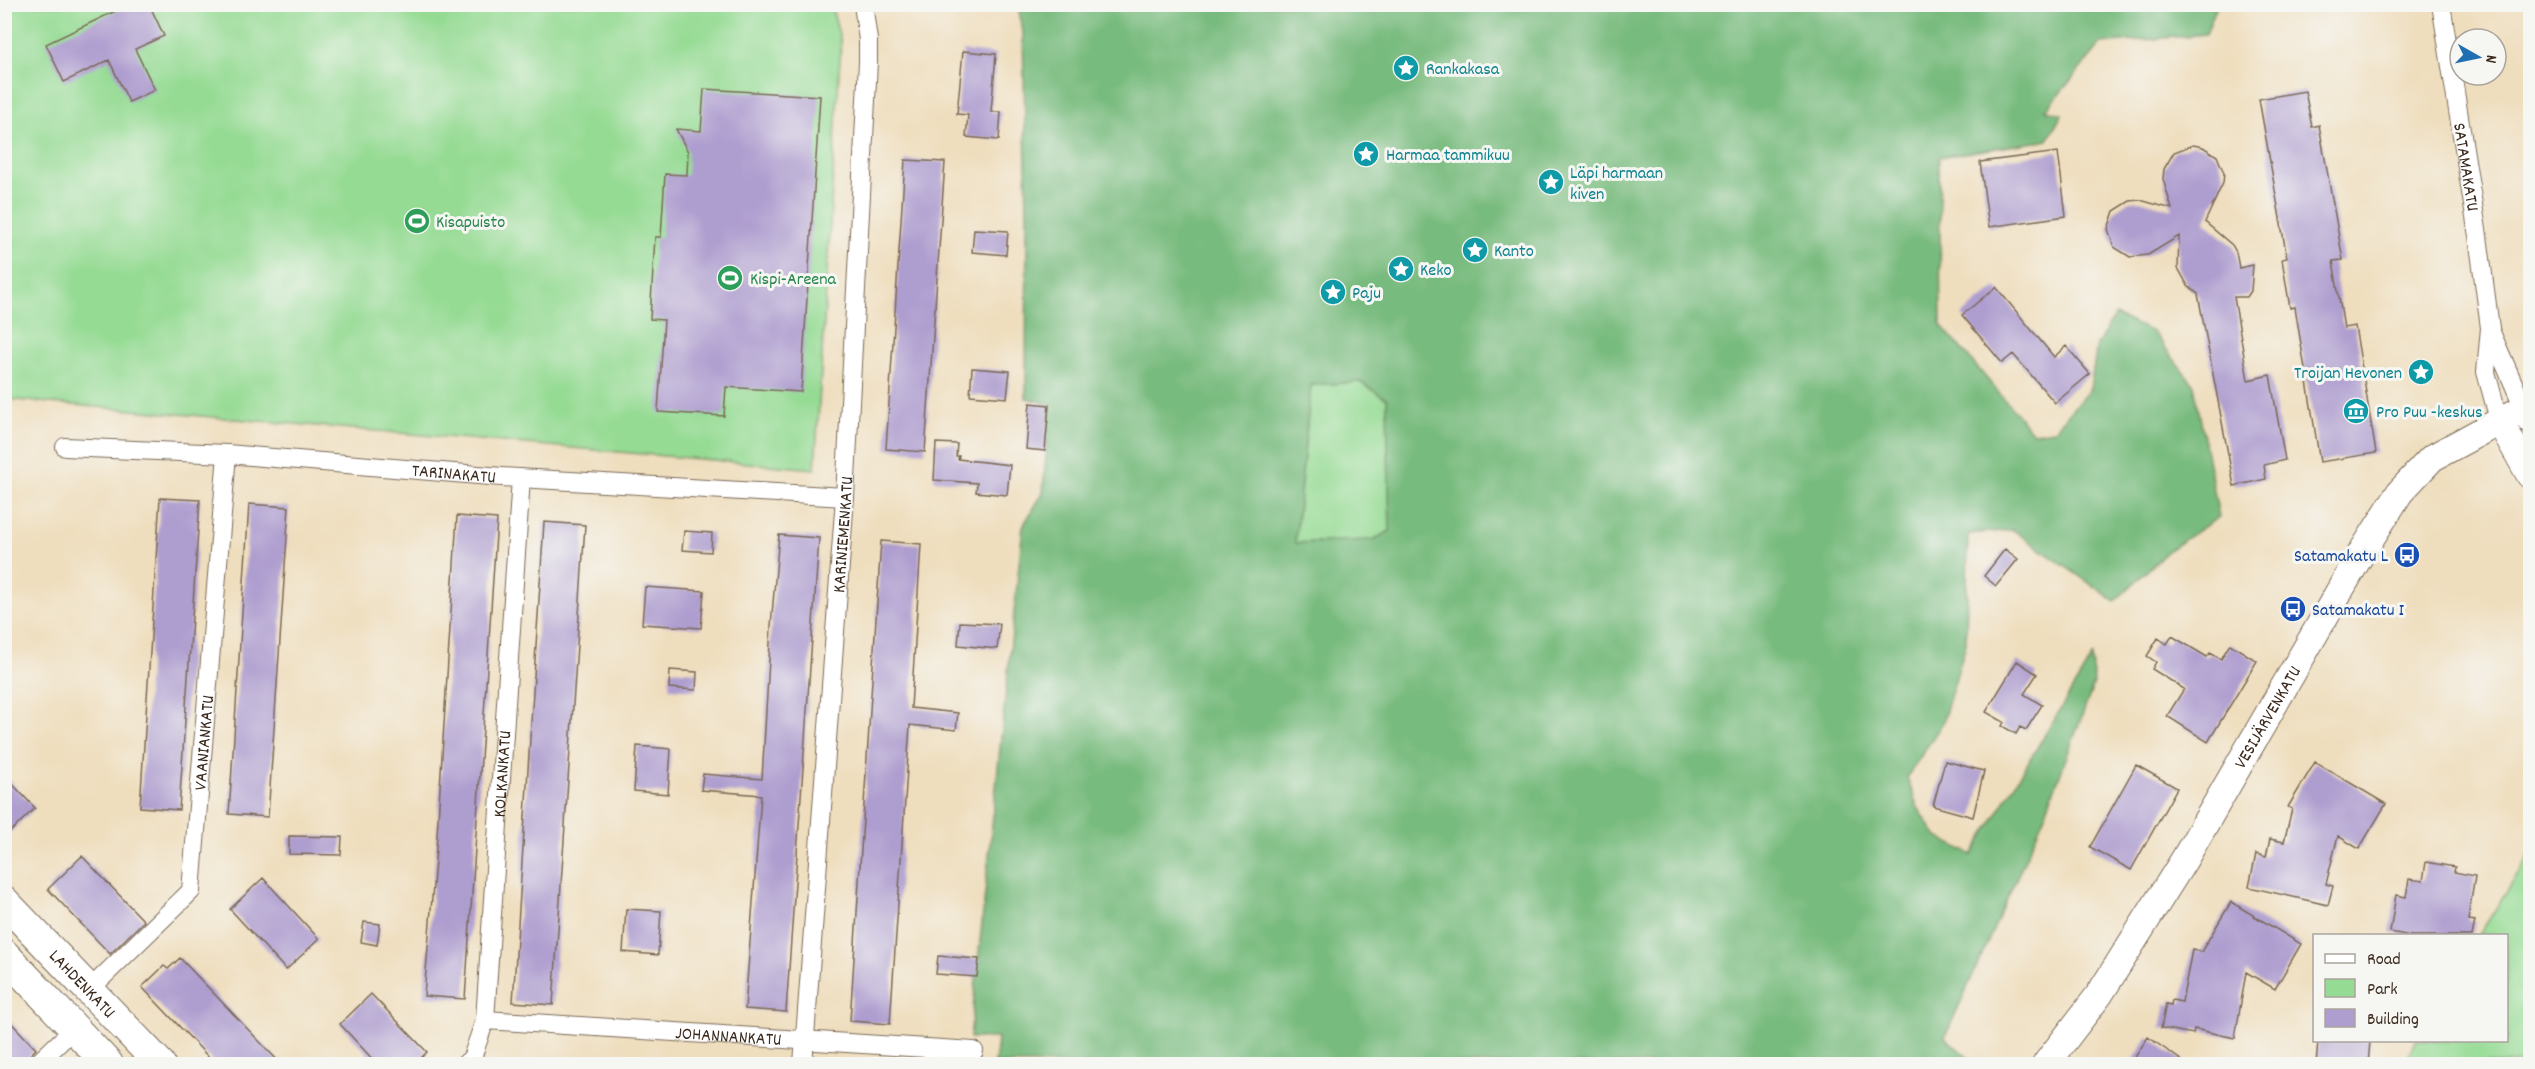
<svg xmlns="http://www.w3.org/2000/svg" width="2535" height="1069" viewBox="0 0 2535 1069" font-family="Dekko,sans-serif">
<rect width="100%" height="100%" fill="#f6f6f2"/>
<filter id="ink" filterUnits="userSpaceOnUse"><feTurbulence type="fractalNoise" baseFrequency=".0167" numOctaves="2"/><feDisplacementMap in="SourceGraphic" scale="12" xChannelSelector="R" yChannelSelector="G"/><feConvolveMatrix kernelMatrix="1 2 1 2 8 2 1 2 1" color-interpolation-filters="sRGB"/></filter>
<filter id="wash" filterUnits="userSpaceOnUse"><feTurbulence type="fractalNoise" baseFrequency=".008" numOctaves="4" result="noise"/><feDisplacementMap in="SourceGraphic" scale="24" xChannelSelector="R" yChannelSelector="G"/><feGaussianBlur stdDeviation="1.35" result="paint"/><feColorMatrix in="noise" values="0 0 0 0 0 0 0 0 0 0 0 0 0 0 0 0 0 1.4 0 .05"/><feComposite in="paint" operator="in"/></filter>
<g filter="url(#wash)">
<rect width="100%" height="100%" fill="#efdebe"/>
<!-- green -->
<path fill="#96db94" stroke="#688259" stroke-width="1.5" d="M5,5H831L841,42L815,469L5,399Z
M1360,382L1387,398L1390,531L1373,540L1295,543L1311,385Z
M2530,856V1046L2520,1064H2402L2416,1041L2506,1040V936L2479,935C2496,908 2513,883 2530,856Z"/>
<!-- forest -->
<path fill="#78bb7e" stroke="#5a724e" stroke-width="1.5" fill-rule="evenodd" d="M1018,5H2217L2206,34L2101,44L2046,110L2062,114L2048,140L1939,157L1941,325L2033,433L2054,430L2090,389L2097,345L2115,315L2153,332L2194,385L2219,517L2170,549L2115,601L2013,530L1968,534L1966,644L1942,724L1907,777L1917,806L1936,836L1972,855L2092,657L2094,684L2044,817L1945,1037L1975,1064H995L998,1038H970L1023,526L1043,493L1050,404L1026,398L1027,215L1023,32ZM1360,382L1387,399L1390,531L1373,540L1295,543L1311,385Z"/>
<g id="blocks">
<!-- building -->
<path fill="#ae9dcf" d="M130,4H149L164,36L135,49L155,90L129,102L109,60L64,82L46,44Z
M963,51L996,54L991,112H1001L999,140L966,137L968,115L957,114Z
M704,89L820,96L801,392L726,387L724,416L658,412L664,320L650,319L655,237H661L665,174L687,175L688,152L676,129L701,131Z
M2305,91L2312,127L2319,125L2343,260L2333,261L2344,328L2355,326L2376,453L2320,462L2295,307L2290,308L2282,259L2287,258L2259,99Z
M2193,145L2203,147L2217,156L2224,173L2223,183L2205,222L2232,245L2236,252L2239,268L2253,265L2251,291L2247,297H2234L2248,380L2270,375L2285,460L2264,465L2266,479L2234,486L2198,294L2188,286L2178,268L2179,236L2148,255L2130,257L2114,247L2108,229L2114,211L2130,201L2140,200L2172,209L2163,179L2164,169L2174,152Z
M2058,152L2066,216L1989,227L1980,162Z
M905,160L945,162L925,452L886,449Z
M974,229L1008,231L1006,255L972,252Z
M1996,287L2054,357L2066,346L2090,374L2055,403L2013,354L2002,363L1962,315Z
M972,368L1010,371L1007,398L970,395Z
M1030,403L1049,405L1045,451L1026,449Z
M936,443L957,444L956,456H959L958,459L1010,465L1007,495L976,492L977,483L934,480Z
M160,498L200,500L179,810L140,807Z
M249,504L289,507L268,817L229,814Z
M457,516L497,519L465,999L424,996L437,836Z
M544,522L585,525L553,1005L513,1002Z
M684,531L712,533L711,552L682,550Z
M779,535L819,538L786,1012L745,1009L761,795L701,790L703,774L762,779L771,626Z
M881,541L921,544L911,708L958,713L956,730L910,725L890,1024L850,1021Z
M2005,549L2018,559L1996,586L1984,576Z
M645,587L704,591L701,628L642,624Z
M960,622L1000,624L997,649L958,645Z
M2172,636L2207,657L2210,653L2221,659L2230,644L2257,661L2208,742L2167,716L2184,689L2152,669L2156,662L2147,656L2158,638L2167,644Z
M2017,661L2037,674L2024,694L2042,705L2026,730L2020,727L2016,734L2002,726L2004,722L1986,712Z
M670,670L697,672L696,690L669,688Z
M637,746L671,749L668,794L634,791Z
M1945,761L1984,771L1973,817L1933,806Z
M2315,762L2386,804L2359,849L2338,836L2326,884L2333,886L2328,905L2249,887L2256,854L2266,857L2270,839L2284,842L2292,809L2288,807Z
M2136,765L2177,788L2131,870L2090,847Z
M4,775L35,808L4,838Z
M289,836L342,837L341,855L289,854Z
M82,856L144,921L110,954L48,889Z
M2426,862L2455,867L2454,872L2475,876L2468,920L2475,921L2472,936H2411L2390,932L2396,895L2406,897L2409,879L2423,881Z
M263,878L319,939L286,970L230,909Z
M2231,902L2301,944L2275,989L2246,972L2235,1038L2194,1029L2193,1034L2161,1028L2166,1004L2171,1005L2172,1000L2182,1002L2192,950L2201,952Z
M626,909L661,911L658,955L623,952Z
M364,922L380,924L377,945L361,942Z
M938,956L979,959L977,977L936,974Z
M180,958L282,1065H216L142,987L164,966L168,969Z
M371,994L427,1052L414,1065H378L340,1024Z
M4,1015L36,1049L29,1056L26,1065H4Z
M2148,1037L2188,1065H2130Z
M2318,1041H2370L2368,1065H2316Z"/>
</g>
</g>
<g filter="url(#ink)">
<use href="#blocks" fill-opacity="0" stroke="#7a6956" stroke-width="1.5"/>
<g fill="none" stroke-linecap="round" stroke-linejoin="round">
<!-- street casing -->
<g stroke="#7a6956" stroke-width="20">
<g id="street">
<path id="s1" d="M2441,4L2478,236L2490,328L2486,372L2499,420"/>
<path d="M2490,330L2524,408"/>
<path id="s2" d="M65,447L227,454L502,477L845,497"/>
<path id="s3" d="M89,990L191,891L227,454"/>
<path id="s4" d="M485,1020L974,1051"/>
<path d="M37,1064L62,1040"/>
<path id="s5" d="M465,1064L472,1058L485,1020L521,478"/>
<path id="s6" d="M803,1064L845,497L868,62V40L863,4"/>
</g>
</g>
<!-- secondary casing -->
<g stroke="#7a6956" stroke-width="29">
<g id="secondary">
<path d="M2499,420L2530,475"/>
<path id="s7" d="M2046,1064L2099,995L2184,860L2362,552L2400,492L2432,458L2524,408L2530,419"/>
</g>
</g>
<!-- primary casing -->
<g stroke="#7a6956" stroke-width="32">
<g id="primary">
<path id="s8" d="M4,901L160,1064"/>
<path d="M4,954L108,1064"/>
</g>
</g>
<!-- street -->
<use href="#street" stroke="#fff" stroke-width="18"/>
<!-- secondary -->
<use href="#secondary" stroke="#fff" stroke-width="27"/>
<!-- primary -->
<use href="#primary" stroke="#fff" stroke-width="30"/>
</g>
</g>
<!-- icons -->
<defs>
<g id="sight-disc" transform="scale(1.35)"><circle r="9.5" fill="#0f9aa8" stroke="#f6f6f2"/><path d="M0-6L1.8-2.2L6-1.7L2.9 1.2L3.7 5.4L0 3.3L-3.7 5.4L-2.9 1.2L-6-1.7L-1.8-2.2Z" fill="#fff"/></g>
<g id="stadium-disc" transform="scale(1.35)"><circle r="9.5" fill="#2e9e5b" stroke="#f6f6f2"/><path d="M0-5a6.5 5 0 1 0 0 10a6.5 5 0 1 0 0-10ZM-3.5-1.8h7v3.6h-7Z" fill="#fff"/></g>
<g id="museum-disc" transform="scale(1.35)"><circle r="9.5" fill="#0f9aa8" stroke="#f6f6f2"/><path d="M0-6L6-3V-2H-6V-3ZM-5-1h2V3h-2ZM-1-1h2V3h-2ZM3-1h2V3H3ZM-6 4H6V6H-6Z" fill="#fff"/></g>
<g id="bus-disc" transform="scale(1.35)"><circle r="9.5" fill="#1a4fb4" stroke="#f6f6f2"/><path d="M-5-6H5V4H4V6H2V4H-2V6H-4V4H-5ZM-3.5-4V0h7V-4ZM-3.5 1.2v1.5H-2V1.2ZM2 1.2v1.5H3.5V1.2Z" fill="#fff"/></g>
</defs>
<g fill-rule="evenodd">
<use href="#sight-disc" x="1406" y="68"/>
<use href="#sight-disc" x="1366" y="154"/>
<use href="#sight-disc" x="1551" y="182"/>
<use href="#stadium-disc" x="417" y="221"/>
<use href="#sight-disc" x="1475" y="250"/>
<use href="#sight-disc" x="1401" y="269"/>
<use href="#stadium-disc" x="730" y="278"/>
<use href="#sight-disc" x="1333" y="292"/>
<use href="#sight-disc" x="2421" y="372"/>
<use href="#museum-disc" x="2356" y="411"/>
<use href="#bus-disc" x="2407" y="555"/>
<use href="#bus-disc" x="2293" y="609"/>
</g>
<g text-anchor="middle" stroke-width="6" stroke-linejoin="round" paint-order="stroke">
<!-- culture labels -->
<g font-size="18" fill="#0d838f" stroke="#f6f6f2" text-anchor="start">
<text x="1426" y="74">Rankakasa</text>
<text x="1386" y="160">Harmaa tammikuu</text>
<text x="1570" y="178">Läpi harmaan<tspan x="1570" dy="21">kiven</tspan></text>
<text x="1494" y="256">Kanto</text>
<text x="1420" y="275">Keko</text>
<text x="1352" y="298">Paju</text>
<text x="2402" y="378" text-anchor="end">Troijan Hevonen</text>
<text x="2376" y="417">Pro Puu -keskus</text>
</g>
<!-- street labels -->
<g font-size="18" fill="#3b2a1e" stroke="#f6f6f2">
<text dy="6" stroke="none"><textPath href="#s1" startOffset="165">SATAMAKATU</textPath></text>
<text dy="6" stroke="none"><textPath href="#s2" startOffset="390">TARINAKATU</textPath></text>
<text dy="6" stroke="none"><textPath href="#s6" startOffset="531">KARINIEMENKATU</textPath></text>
<text dy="6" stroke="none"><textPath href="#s7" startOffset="412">VESIJÄRVENKATU</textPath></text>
<text dy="6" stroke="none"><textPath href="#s3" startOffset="291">VAANIANKATU</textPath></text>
<text dy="6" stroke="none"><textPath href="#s5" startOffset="296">KOLKANKATU</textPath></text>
<text dy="6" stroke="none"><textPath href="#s8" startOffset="114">LAHDENKATU</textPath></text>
<text dy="6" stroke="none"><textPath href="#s4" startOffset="244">JOHANNANKATU</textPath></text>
</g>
<!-- leisure labels -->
<g font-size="18" fill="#27864d" stroke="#f6f6f2" text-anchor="start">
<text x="436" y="227">Kisapuisto</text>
<text x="750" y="284">Kispi-Areena</text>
</g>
<!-- transit labels -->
<g font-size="18" fill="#164399" stroke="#f6f6f2" text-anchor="end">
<text x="2388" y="561">Satamakatu L</text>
<text x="2312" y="615" text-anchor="start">Satamakatu I</text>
</g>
</g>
<!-- margin -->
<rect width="2535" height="1069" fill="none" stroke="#f6f6f2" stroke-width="24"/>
<!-- legend -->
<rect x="2313" y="934" width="195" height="108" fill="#f6f6f2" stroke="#aba49d" stroke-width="1.5"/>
<rect x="2325" y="954" width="30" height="9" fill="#ffffff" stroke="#aba49d" stroke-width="1.5"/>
<text x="2367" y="964" font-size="18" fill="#3b2a1e">Road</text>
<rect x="2325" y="979" width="30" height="18" fill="#96db94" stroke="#aba49d" stroke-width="1.5"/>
<text x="2367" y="994" font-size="18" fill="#3b2a1e">Park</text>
<rect x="2325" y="1009" width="30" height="18" fill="#ae9dcf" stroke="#aba49d" stroke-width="1.5"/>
<text x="2367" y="1024" font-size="18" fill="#3b2a1e">Building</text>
<!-- north arrow -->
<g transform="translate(2478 57) rotate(99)"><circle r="28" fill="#f6f6f2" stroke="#aba49d" stroke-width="1.5"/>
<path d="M0-4.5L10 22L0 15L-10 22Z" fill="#1f6fb2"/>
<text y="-9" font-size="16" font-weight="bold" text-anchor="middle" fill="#3b2a1e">N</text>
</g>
</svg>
